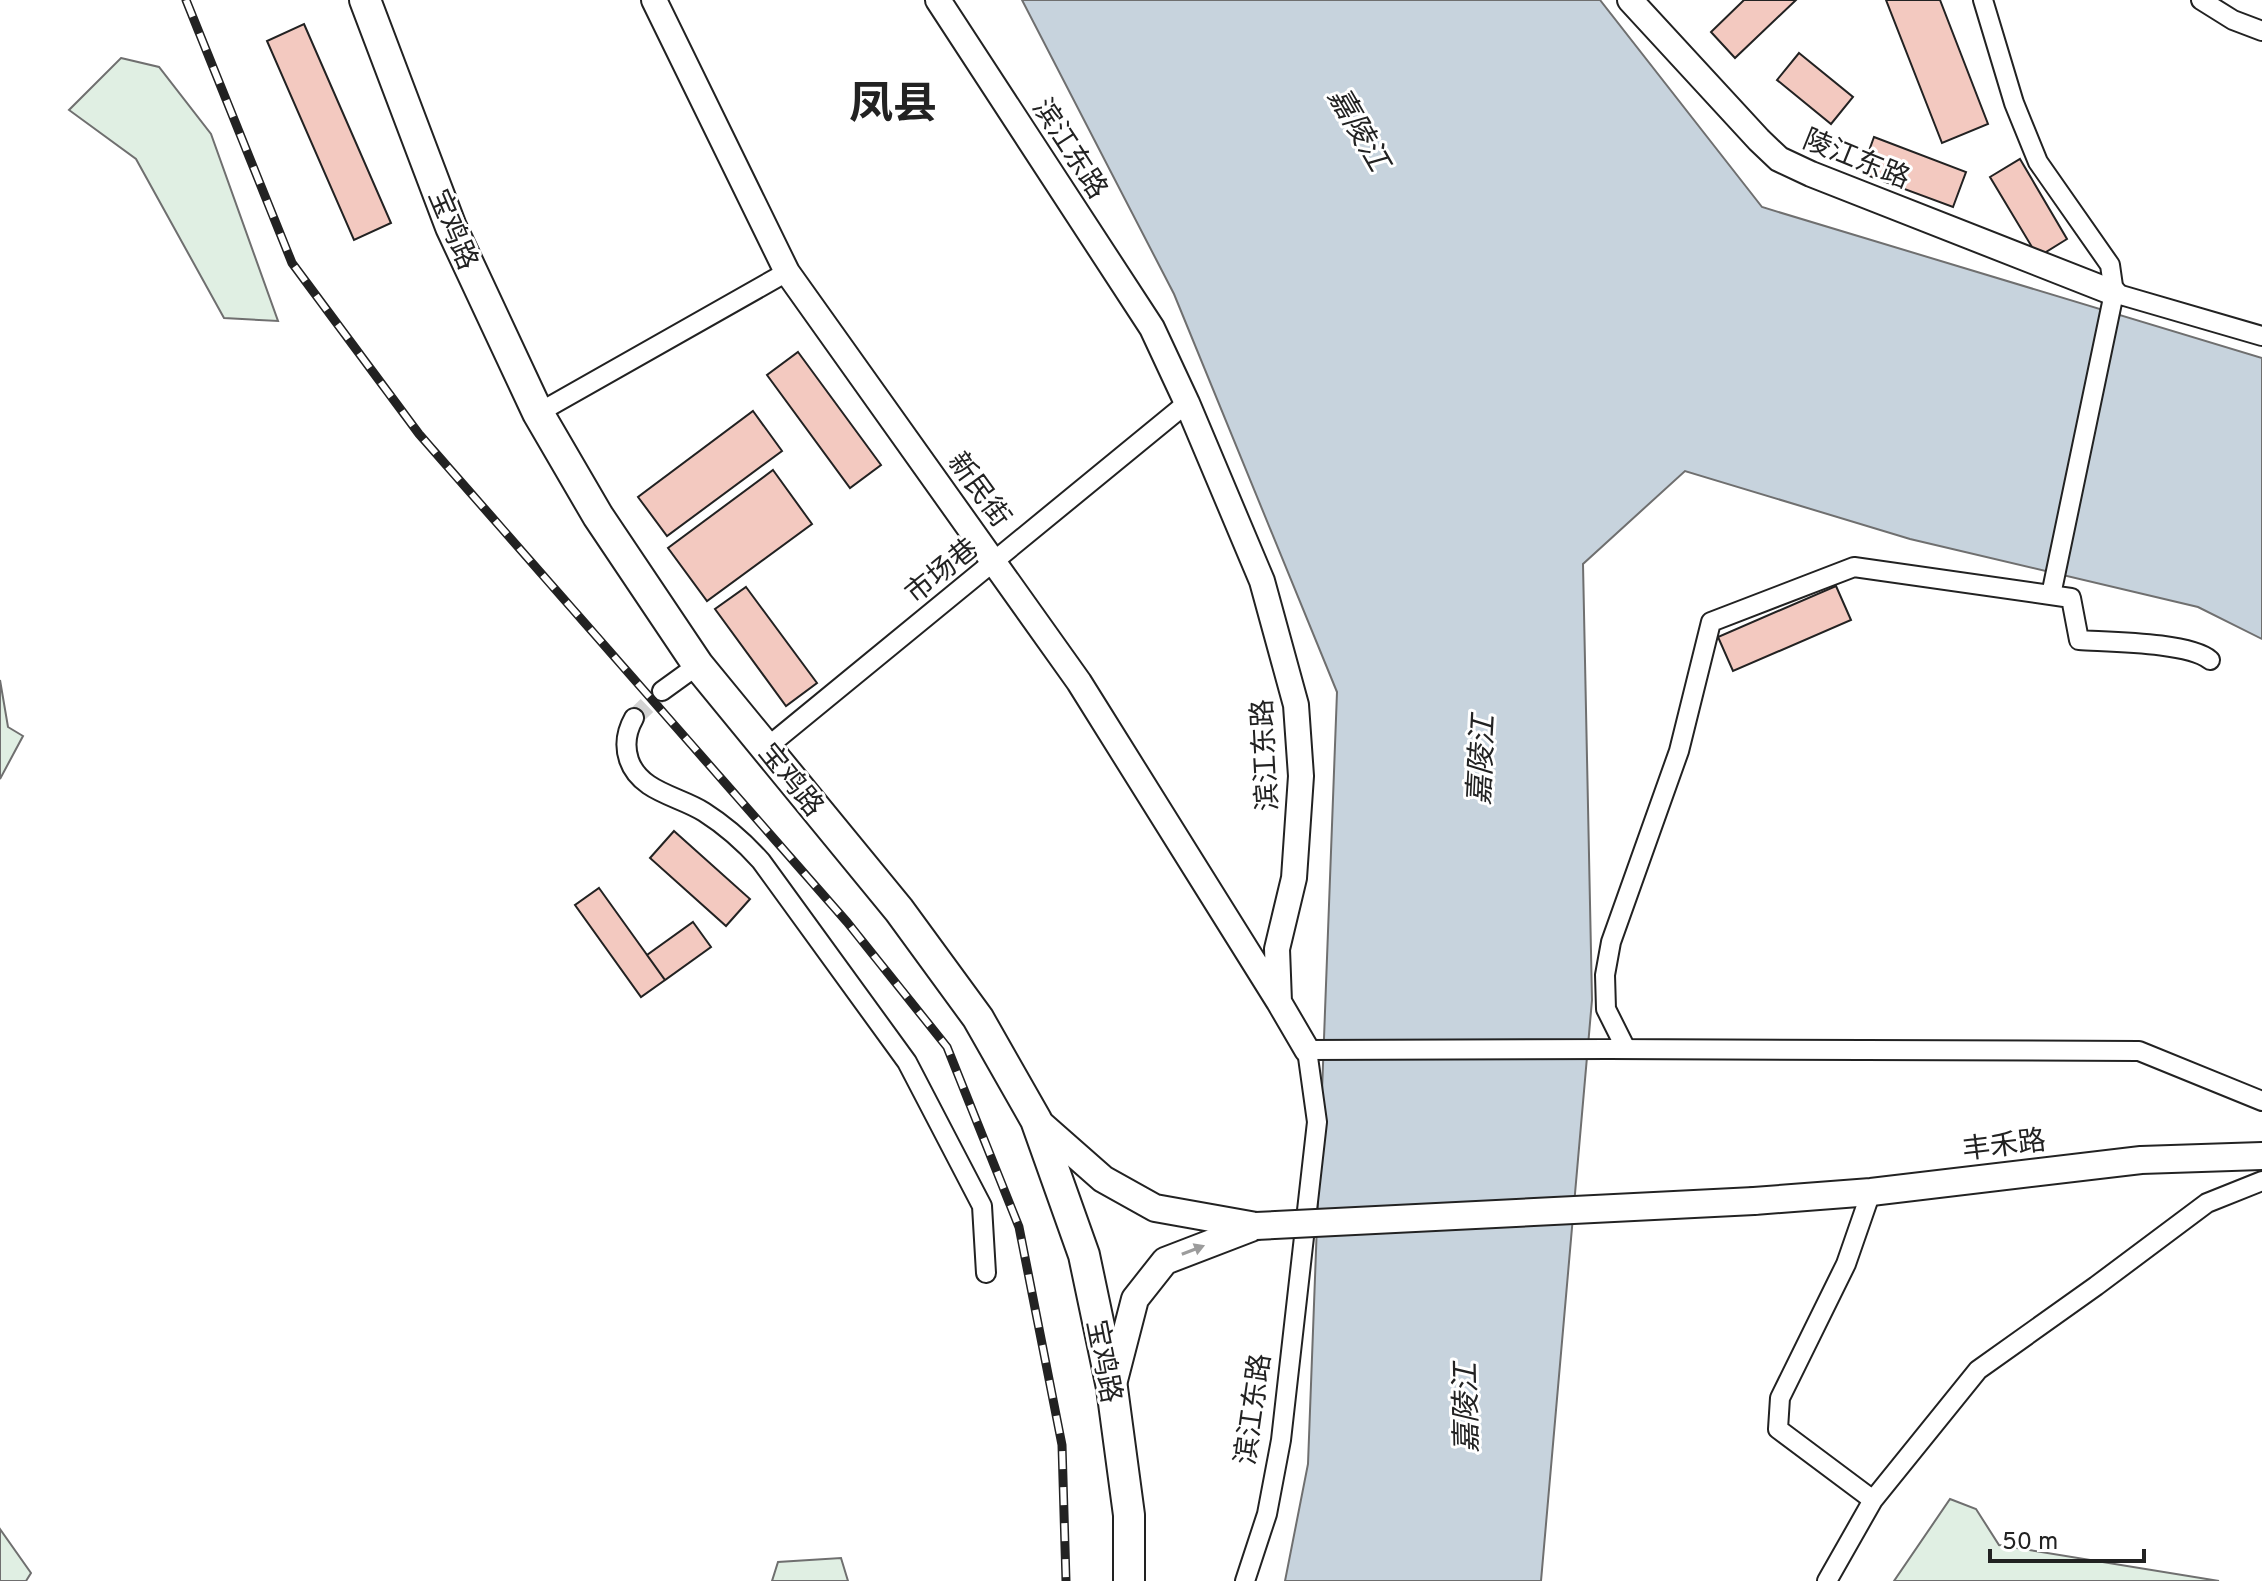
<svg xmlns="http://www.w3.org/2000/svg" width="2262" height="1581" viewBox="0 0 2262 1581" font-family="Overpass,'Noto Sans SC',sans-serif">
<rect width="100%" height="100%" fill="#fff"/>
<!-- green -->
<path fill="#e0efe3" stroke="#6f6f6f" stroke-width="2" d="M121,58L159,67L211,134L278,321L224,318L136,159L69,110Z
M0,680L8,727L23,736L0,779Z
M1950,1499L1976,1509L1999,1545L2219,1581H1894Z
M0,1529L31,1573L26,1581H0Z
M841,1558L848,1581H772L778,1562Z"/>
<!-- water -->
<path fill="#c7d3dd" stroke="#6f6f6f" stroke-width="2" d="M1022,0H1600L1762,207L2262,358V639L2198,607L1910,539L1685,471L1583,564L1592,1000L1541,1581H1285L1308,1464L1337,692L1174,294Z"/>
<!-- building -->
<path fill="#f3c9c0" stroke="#222" stroke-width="2" d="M1744,0H1796L1735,58L1711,32Z
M1886,0H1940L1988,124L1942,143Z
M304,24L391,223L354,240L267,41Z
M1799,53L1853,97L1831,124L1777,80Z
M1874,137L1966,172L1953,207L1861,173Z
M2020,159L2067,239L2038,257L1990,177Z
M798,352L881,465L850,488L767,375Z
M753,411L782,451L667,536L638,497Z
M773,470L812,524L707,601L668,548Z
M1836,586L1851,620L1733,671L1718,637Z
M746,587L817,683L786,706L715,609Z
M674,831L750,899L726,926L650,858Z
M599,888L665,980L641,997L575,905Z
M693,922L711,947L665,980L647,955Z"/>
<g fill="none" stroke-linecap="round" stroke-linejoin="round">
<!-- minor-tunnel -->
<path stroke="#d3d3d3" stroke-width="18" stroke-dasharray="18 9" stroke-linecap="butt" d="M634,718L662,691"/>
<!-- minor casing -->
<g stroke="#222" stroke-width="22">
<path id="minor" d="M1983,0L2014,103L2038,162L2110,265L2114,293L2051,595
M2201,0L2233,20L2262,31
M2114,293L2262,336
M538,413L787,272
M662,691L698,665
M634,718C626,732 624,745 629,760C640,792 679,796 704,812C726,826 744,842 761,861L907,1062L982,1206L986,1273
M766,748L1187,403
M1626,1049L1606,1009L1605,975L1611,942L1679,751L1711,622L1854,567L2071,598L2079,640C2108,642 2189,642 2210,660
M1871,1192L1846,1264L1780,1398L1778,1429L1873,1500
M1245,1581L1267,1514L1281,1440L1317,1122L1307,1050L1609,1049L2139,1051L2262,1101
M1827,1581L1873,1500L1978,1370L2096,1286L2207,1203L2262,1181"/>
</g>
<!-- tertiary casing -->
<g stroke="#222" stroke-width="28">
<path id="tertiary" d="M654,0L787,272L1079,682L1279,1002
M938,0L1152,328L1187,403L1262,581L1296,705L1301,776L1294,878L1277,949L1279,1002L1307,1050
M1630,0L1759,140L1779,159L1811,174L2114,293"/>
</g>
<!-- secondary casing -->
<g stroke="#222" stroke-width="30">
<path id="secondary" d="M1036,1120L1103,1179L1155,1208L1256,1226L1165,1261L1135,1299L1112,1388
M1754,1201L1871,1192L2141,1160L2262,1156"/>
</g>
<!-- trunk casing -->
<g stroke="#222" stroke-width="34">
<path id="trunk" d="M365,0L451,227L538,413L598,516L698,665L899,910L978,1018L1036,1120L1084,1255L1112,1388L1129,1515V1581"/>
</g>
<!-- minor -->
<use href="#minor" stroke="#fff" stroke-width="18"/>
<!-- tertiary -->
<use href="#tertiary" stroke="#fff" stroke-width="24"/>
<!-- secondary -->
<use href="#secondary" stroke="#fff" stroke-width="26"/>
<!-- trunk -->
<use href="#trunk" stroke="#fff" stroke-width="30"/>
<!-- rail casing -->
<g stroke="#222" stroke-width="9">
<path id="rail" d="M186,0L292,263L419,434L847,922L947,1047L1019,1227L1062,1445L1066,1581"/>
</g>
<!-- rail -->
<use href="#rail" stroke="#fff" stroke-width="6" stroke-dasharray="18" stroke-linecap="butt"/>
<!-- secondary-bridge casing -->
<g stroke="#222" stroke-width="30" stroke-linecap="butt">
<path id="secondary-bridge" d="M1256,1226L1754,1201"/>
</g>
<!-- secondary-bridge -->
<use href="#secondary-bridge" stroke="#fff" stroke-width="26"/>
</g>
<!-- one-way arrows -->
<defs><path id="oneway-solid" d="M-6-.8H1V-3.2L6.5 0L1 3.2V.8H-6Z" transform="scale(2)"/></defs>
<use fill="#9c9c9c" href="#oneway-solid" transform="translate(1193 1250) rotate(-21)"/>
<g text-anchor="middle" stroke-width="6" stroke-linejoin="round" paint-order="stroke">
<!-- street labels -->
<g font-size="28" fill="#222" stroke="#fff">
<text transform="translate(1071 148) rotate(57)" y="10">滨江东路</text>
<text transform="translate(1857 158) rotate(22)" y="10">陵江东路</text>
<text transform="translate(454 229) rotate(67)" y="10">宝鸡路</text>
<text transform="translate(980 489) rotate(54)" y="10">新民街</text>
<text transform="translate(941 570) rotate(-39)" y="10">市场巷</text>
<text transform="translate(1264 755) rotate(-93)" y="10">滨江东路</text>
<text transform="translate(792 779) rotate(51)" y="10">宝鸡路</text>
<text transform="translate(2004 1144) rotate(-7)" y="10">丰禾路</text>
<text transform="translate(1105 1361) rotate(79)" y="10">宝鸡路</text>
<text transform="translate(1252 1409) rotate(-82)" y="10">滨江东路</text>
</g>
<!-- water labels -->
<g font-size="30" font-style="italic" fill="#222" stroke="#fff">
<text transform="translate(1359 129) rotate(60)" y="10">嘉陵江</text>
<text transform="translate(1481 760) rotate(-87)" y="10">嘉陵江</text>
<text transform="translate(1466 1408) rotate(-91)" y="10">嘉陵江</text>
</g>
<!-- town labels -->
<g font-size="44" font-weight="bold" fill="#222" stroke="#fff">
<text x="893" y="118">凤县</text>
</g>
</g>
<!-- scale -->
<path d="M1990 1549v12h154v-12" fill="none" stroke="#222222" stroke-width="4"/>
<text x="2002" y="1549" font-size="24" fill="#222222" stroke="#ffffff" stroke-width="6" paint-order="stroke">50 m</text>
</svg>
